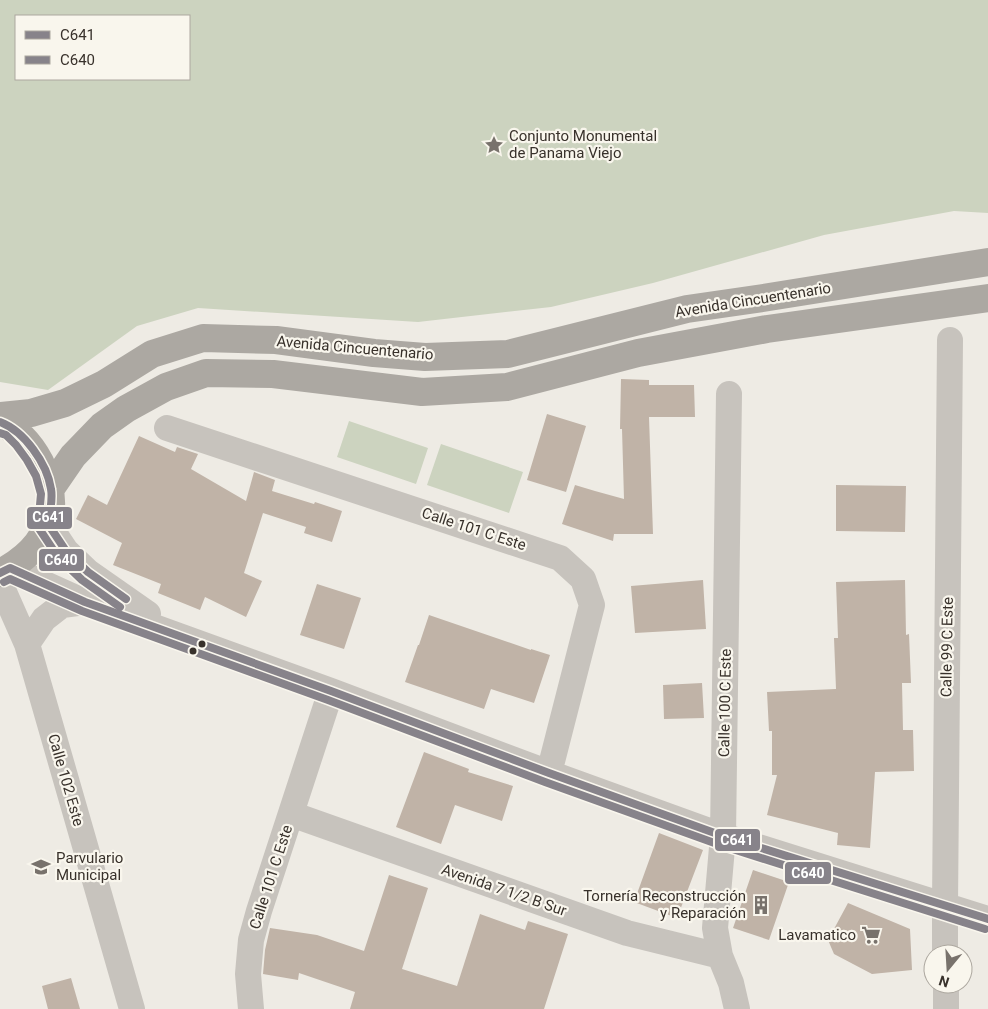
<svg xmlns="http://www.w3.org/2000/svg" width="988" height="1009" viewBox="0 0 988 1009" font-family="Roboto,sans-serif">
<rect width="100%" height="100%" fill="#eeebe4"/>
<!-- green -->
<path fill="#ccd3bf" fill-rule="evenodd" d="M0,0H988V213L954,211L824,235L653,283L551,307L418,322L198,308L137,326L48,390L0,382ZM16,16H189V79H16Z
M349,421L428,448L416,484L337,457Z
M441,444L523,472L509,513L427,485Z"/>
<!-- building -->
<path fill="#c0b3a7" d="M621,379L649,380V385H694L695,417H649L653,534H614L613,541L562,524L575,485L595,491L624,499L622,429H620Z
M547,414L586,426L566,492L527,480Z
M139,436L175,452L177,447L198,454L191,469L246,501L254,472L275,480L272,491L314,504L315,502L342,511L332,542L304,533L306,527L263,513L244,573L262,581L246,617L205,597L200,610L158,593L161,584L113,565L122,543L76,519L88,495L107,505Z
M836,485L906,486L905,532L836,531Z
M703,580L706,629L635,633L631,586Z
M905,580L906,635L909,634L911,683H902L903,730H913L914,771L875,772L870,848L837,845L838,833L767,815L777,775H772V731H769L767,692L836,689L834,638H838L836,582Z
M317,584L361,598L344,649L300,635Z
M429,615L531,650V649L550,655L534,703L491,689L484,709L405,682L418,645H419Z
M702,683L704,718L664,719L663,685Z
M424,752L469,769L468,772L513,786L502,821L455,805L441,844L396,827Z
M659,833L703,850L677,918L634,902Z
M753,870L789,882L769,940L733,928Z
M389,875L428,888L402,969L457,986L480,914L525,930L528,921L568,934L544,1009H350L355,992L299,973L298,980L263,974L265,950L270,928L317,935L364,951Z
M848,903L910,929L912,970L872,974L834,954L828,940Z
M71,978L80,1009H48L42,986Z"/>
<g fill="none" stroke-linecap="round" stroke-linejoin="round">
<!-- minor -->
<path stroke="#c7c3bd" stroke-width="26" d="M729,394L723,836L715,928L720,956L731,983L737,1009
M167,428L560,558L583,579L592,605L549,773
M48,524L66,551L88,572L148,614
M10,568L85,602L331,691L549,773L723,836L988,919
M0,583L27,644L132,1009
M27,644L44,619L62,605L85,602
M291,814L627,933L720,956
M945,954V905L950,340
M946,984V1009
M251,1009L248,974L251,940L259,911L331,691"/>
<!-- major -->
<path stroke="#aca8a2" stroke-width="28" d="M0,416L31,413L65,403L104,384L152,354L203,338L276,340L374,353L425,357L508,354L687,309L763,298L988,262
M0,422C18,430 31,445 40,462C65,511 46,549 0,573
M51,488L73,456L102,426L126,409L166,387L206,373L273,374L422,392L507,387L638,353L767,329L988,298"/>
<!-- bus-1 casing -->
<g stroke="#f9f6ed" stroke-width="11">
<path id="bus-1" d="M0,422C24,431 47,463 51,489C53,500 50,513 48,524L66,551L88,572L126,599
M0,573L10,568L85,602L331,691L549,773L723,836L988,919"/>
</g>
<!-- bus-2 casing -->
<g stroke="#f9f6ed" stroke-width="11">
<path id="bus-2" d="M0,433L6,435L16,445L27,460L36,476L41,494L38,527L58,557L82,580L120,607
M4,582L10,579L82,611L328,700L545,782L720,845L985,929"/>
</g>
<!-- bus-1 -->
<use href="#bus-1" stroke="#87838a" stroke-width="8"/>
<!-- bus-2 -->
<use href="#bus-2" stroke="#87838a" stroke-width="8"/>
</g>
<!-- icons -->
<defs>
<g id="sight-bare" transform="scale(1.5)"><path d="M0-6L1.8-2.2L6-1.7L2.9 1.2L3.7 5.4L0 3.3L-3.7 5.4L-2.9 1.2L-6-1.7L-1.8-2.2Z" fill="#78726c" stroke="#f9f6ed" stroke-width="2.5" paint-order="stroke"/></g>
<g id="school-bare" transform="scale(1.5)"><path d="M0-5L7-2L0 1L-7-2ZM-4 1L0 2.5L4 1V4Q0 6-4 4Z" fill="#78726c" stroke="#f9f6ed" stroke-width="2.5" paint-order="stroke"/></g>
<g id="building-bare" transform="scale(1.5)"><path d="M-4-6H4V6H1V3H-1V6H-4ZM-2.5-4.3h1.7v1.8h-1.7ZM.8-4.3h1.7v1.8H.8ZM-2.5-1h1.7V.8h-1.7ZM.8-1h1.7V.8H.8Z" fill="#78726c" stroke="#f9f6ed" stroke-width="2.5" paint-order="stroke"/></g>
<g id="supermarket-bare" transform="scale(1.5)"><path d="M-6-5.5h2.5l.6 2H6L4.5 2H-2.5L-4.4-4H-6ZM-1.5 3.2a1.3 1.3 0 1 0 .1 0ZM3 3.2a1.3 1.3 0 1 0 .1 0Z" fill="#78726c" stroke="#f9f6ed" stroke-width="2.5" paint-order="stroke"/></g>
</defs>
<g fill-rule="evenodd">
<use href="#sight-bare" x="494" y="145"/>
<use href="#school-bare" x="41" y="867"/>
<use href="#building-bare" x="761" y="905"/>
<use href="#supermarket-bare" x="871" y="935"/>
</g>
<!-- markers -->
<g fill="#38312b" stroke="#f9f6ed" stroke-width="2">
<circle cx="202" cy="644" r="4.5"/>
<circle cx="193" cy="651" r="4.5"/>
</g>
<g text-anchor="middle" stroke-width="4.5" stroke-linejoin="round" paint-order="stroke">
<!-- poi labels -->
<g font-size="15" fill="#38312b" stroke="#f9f6ed" text-anchor="start">
<text x="509" y="141">Conjunto Monumental<tspan x="509" dy="17">de Panama Viejo</tspan></text>
<text x="56" y="863">Parvulario<tspan x="56" dy="17">Municipal</tspan></text>
<text x="746" y="901" text-anchor="end">Tornería Reconstrucción<tspan x="746" dy="17">y Reparación</tspan></text>
<text x="856" y="940" text-anchor="end">Lavamatico</text>
</g>
<!-- street labels -->
<g font-size="15" fill="#38312b" stroke="#f9f6ed">
<text transform="translate(753 300) rotate(-9)" y="5">Avenida Cincuentenario</text>
<text transform="translate(355 348) rotate(5)" y="5">Avenida Cincuentenario</text>
<text transform="translate(474 529) rotate(18)" y="5">Calle 101 C Este</text>
<text transform="translate(947 647) rotate(-89)" y="5">Calle 99 C Este</text>
<text transform="translate(725 703) rotate(-89)" y="5">Calle 100 C Este</text>
<text transform="translate(66 780) rotate(74)" y="5">Calle 102 Este</text>
<text transform="translate(271 877) rotate(-72)" y="5">Calle 101 C Este</text>
<text transform="translate(504 890) rotate(19)" y="5">Avenida 7 1/2 B Sur</text>
</g>
</g>
<g stroke="#f9f6ed" stroke-width="2">
<rect x="26" y="506" width="47" height="24" rx="5" fill="#87838a"/>
<rect x="38" y="548" width="47" height="24" rx="5" fill="#87838a"/>
<rect x="714" y="828" width="47" height="24" rx="5" fill="#87838a"/>
<rect x="784" y="861" width="48" height="24" rx="5" fill="#87838a"/>
</g>
<g font-size="14" text-anchor="middle" font-weight="bold" fill="#fff">
<text x="49" y="522">C641</text>
<text x="61" y="565">C640</text>
<text x="737" y="845">C641</text>
<text x="808" y="878">C640</text>
</g>
<!-- legend -->
<rect x="15" y="15" width="175" height="65" fill="#f9f6ed" stroke="#aca79f"/>
<rect x="25" y="31" width="25" height="8" fill="#87838a" stroke="#aca79f"/>
<text x="60" y="40" font-size="15" fill="#38312b">C641</text>
<rect x="25" y="56" width="25" height="8" fill="#87838a" stroke="#aca79f"/>
<text x="60" y="65" font-size="15" fill="#38312b">C640</text>
<!-- north arrow -->
<g transform="translate(948 969) rotate(198)"><circle r="24" fill="#f9f6ed" stroke="#aca79f"/>
<path d="M0-4L9 19L0 12L-9 19Z" fill="#78726c"/>
<text y="-8" font-size="14" font-weight="bold" text-anchor="middle" fill="#38312b">N</text>
</g>
</svg>
